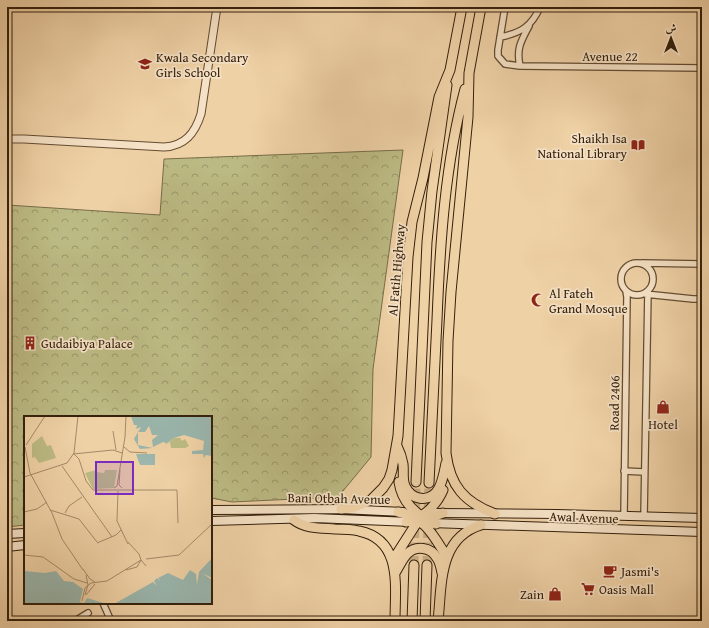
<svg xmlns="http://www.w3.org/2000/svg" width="709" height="628" viewBox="0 0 709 628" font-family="'Gentium Book Plus',Amiri,serif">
<defs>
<pattern id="park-crowns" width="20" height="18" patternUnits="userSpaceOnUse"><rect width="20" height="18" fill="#bcba84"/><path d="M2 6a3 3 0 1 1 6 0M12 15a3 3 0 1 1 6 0" fill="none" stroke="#9a976a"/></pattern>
</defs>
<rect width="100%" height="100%" fill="#efd1a6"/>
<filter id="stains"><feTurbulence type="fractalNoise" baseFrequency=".005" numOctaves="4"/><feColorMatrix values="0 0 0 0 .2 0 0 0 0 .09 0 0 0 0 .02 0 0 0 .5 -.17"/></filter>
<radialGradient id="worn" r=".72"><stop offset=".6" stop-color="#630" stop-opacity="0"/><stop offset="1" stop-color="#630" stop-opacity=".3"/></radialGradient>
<!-- park -->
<path fill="url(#park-crowns)" stroke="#786d48" d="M403,150L373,369L371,457L338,497L232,502L211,498V417H25V525L7,527V205L160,215L164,159Z"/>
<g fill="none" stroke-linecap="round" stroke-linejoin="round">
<!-- primary-tunnel -->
<path stroke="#caae87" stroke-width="9" stroke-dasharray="9 4.5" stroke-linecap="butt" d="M414,565L416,482
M427,565L429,483"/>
<!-- minor casing -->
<g stroke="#634c32" stroke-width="8">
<path id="minor" d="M505,7L498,50V56L505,64L520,66L702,68
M500,37C521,33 532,26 540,7
M520,66C516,49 521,41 529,26
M621 279a16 16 0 1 1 32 0a16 16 0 1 1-32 0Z
M642,263L702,264
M645,294L693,299H702
M624,471L644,472
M624,515L627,297L626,291
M644,516L648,291
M103,603L111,621
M75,621L88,613"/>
</g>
<!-- tertiary casing -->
<g stroke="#634c32" stroke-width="9">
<path id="tertiary" d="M7,139H24L164,147C185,146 195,133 201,114L217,7"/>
</g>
<!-- secondary casing -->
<g stroke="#34200c" stroke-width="10">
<path id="secondary" d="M211,510L341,509L403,512
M437,513L557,514L702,518
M211,521L314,518L411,522
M431,523L702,532
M7,534L25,533
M7,547L25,545"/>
</g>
<!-- primary casing -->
<g stroke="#34200c" stroke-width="11">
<path id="primary" d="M481,7L469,73L468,117L451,292L448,341L446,453C450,486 464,502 495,514
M397,446C400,452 402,458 403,464C404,472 402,479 405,486C408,492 413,497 419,498C440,502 443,478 446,463
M399,482C402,503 417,516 436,524
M416,482L427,242L432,191L447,85
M429,483C432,429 434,374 437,320C440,243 445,164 465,89
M341,509L355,507L371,500L383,488L389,479L392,470L398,436L408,257L412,222L423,178L439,97L450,70L462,7
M398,512C425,517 433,535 447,557
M294,520C306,529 320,528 335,529C343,529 351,529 359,531C403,540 395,587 395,621
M406,522C423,518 436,506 443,490
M393,560L416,524L421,521L443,513
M395,573C399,567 402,559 407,554C416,545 431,547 437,558C440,562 441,568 442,573
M412,621L414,565
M425,621L427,565
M438,621C442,585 438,538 481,525"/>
</g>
<!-- minor -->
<use href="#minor" stroke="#f5e1c5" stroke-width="5.5"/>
<!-- tertiary -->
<use href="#tertiary" stroke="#f5e1c5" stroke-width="7"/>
<!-- secondary -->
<use href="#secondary" stroke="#f5e1c5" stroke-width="8"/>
<!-- primary -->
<use href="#primary" stroke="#efd1a6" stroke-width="9"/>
</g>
<!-- icons -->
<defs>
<g id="school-bare" transform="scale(1.08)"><path d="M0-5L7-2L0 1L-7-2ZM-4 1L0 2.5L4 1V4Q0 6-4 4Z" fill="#8f2418" stroke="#f5e1c5" stroke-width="2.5" paint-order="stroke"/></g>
<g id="library-bare" transform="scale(1.08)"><path d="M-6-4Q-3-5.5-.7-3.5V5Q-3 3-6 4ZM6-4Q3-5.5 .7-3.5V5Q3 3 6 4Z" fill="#8f2418" stroke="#f5e1c5" stroke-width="2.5" paint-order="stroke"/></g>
<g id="mosque-bare" transform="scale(1.08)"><path d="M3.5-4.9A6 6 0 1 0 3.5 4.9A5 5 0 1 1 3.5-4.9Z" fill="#8f2418" stroke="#f5e1c5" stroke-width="2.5" paint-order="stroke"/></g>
<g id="building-bare" transform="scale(1.08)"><path d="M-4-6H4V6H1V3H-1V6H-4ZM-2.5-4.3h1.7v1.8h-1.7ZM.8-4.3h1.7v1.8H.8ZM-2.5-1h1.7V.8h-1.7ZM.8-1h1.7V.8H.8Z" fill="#8f2418" stroke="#f5e1c5" stroke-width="2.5" paint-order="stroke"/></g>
<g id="shop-bare" transform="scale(1.08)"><path d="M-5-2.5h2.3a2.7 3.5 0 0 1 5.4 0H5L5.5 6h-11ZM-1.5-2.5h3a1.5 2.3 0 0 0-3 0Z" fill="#8f2418" stroke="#f5e1c5" stroke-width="2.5" paint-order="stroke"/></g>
<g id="cafe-bare" transform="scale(1.08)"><path d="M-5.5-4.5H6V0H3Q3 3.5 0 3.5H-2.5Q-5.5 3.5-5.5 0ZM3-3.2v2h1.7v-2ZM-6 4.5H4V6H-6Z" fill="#8f2418" stroke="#f5e1c5" stroke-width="2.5" paint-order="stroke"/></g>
<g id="supermarket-bare" transform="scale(1.08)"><path d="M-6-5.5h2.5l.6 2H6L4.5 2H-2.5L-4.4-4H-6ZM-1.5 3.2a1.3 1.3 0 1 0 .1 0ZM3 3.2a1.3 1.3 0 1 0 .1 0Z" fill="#8f2418" stroke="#f5e1c5" stroke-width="2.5" paint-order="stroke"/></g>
</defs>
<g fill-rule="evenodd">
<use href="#school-bare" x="145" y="64"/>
<use href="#library-bare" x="638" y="145"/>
<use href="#mosque-bare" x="538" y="300"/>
<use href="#building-bare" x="30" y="343"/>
<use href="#shop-bare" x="663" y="407"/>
<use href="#cafe-bare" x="610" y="571"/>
<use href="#supermarket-bare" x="588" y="589"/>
<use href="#shop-bare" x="555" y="594"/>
</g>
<g text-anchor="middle" stroke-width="3.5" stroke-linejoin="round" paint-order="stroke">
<!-- street labels -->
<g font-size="13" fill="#34200c" stroke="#f5e1c5">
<text x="610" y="61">Avenue 22</text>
<text transform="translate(396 270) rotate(-85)" y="5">Al Fatih Highway</text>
<text transform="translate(614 403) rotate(-89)" y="5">Road 2406</text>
<text transform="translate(339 498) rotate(1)" y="5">Bani Otbah Avenue</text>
<text transform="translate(584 517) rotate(2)" y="5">Awal Avenue</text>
</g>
<!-- poi labels -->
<g font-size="13" fill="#34200c" stroke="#f5e1c5" text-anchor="start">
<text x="156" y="62">Kwala Secondary<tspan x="156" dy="15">Girls School</tspan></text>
<text x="627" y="143" text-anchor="end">Shaikh Isa<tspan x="627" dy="15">National Library</tspan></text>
<text x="549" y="298">Al Fateh<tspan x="549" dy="15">Grand Mosque</tspan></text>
<text x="41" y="348">Gudaibiya Palace</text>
<text x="663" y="429" text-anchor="middle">Hotel</text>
<text x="621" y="576">Jasmi's</text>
<text x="599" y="594">Oasis Mall</text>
<text x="544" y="599" text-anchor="end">Zain</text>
</g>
</g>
<!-- overview -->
<g transform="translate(24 416)">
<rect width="188" height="188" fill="#efd1a6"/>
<path d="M150,22H156L158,25L161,23L165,30L161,32H147L146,26L142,29Z" fill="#bcba84"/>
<path d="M18,20L23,30L27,29L32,42L15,47L11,41L8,42V28Z" fill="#bcba84"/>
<path d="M72,54V56L80,57L81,54H93L90,72L69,73L61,57Z" fill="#bcba84"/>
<path d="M107,0H188V40L182,39L180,42L179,38H168V35L179,34L180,25L160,19L150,22L142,28L141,34L142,27L139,26L129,31L128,24L134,19H128L125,10L121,16H114V29L129,32L116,33L110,23L117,11L112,13L113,9H110ZM112,38H131V49H116ZM188,142V162L178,157L188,164V188H90L129,166L133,170L130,165L133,162L136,165L134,162L144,157L159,164L166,154L172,158L173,169L175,156ZM0,155L21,157L32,155L40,165L49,166L59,173L56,186L60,187L63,182L83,188H0Z" fill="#9ab6ad"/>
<path fill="none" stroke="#a48a68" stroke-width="1" d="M89,15L92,34M2,29L21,0M1,31L6,57L28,97L38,123L59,154M100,31L106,36L123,37M49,37L55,43L62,65L69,74H153L154,107M49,38L89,34L98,37M38,50L88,121M96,54L95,69L98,72M0,61L43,47L50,37L54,0M90,72L93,70L101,21L102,0M94,75L93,105L104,128M26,94L55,103L73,126M0,96L13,93L23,86M41,97L45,90L58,81M73,127L92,119L97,114M0,139L19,141L50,163L63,167M122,143L155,139L188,108M59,153L66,163L71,166M102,154L113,151L117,144L115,138L104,126M67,167L83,165L117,144L122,150M61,179L64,169L62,159M62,179L71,168M58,185L61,172L67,167"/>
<path fill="#7b2cbf" fill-opacity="0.15" stroke="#7b2cbf" stroke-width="2" d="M72,46H109V78H72Z"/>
<rect width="188" height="188" fill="none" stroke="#34200c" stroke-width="2"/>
</g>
<!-- margin -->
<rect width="709" height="628" fill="none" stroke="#efd1a6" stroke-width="24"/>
<rect x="8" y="8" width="693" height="612" fill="none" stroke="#34200c" stroke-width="2"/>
<rect x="12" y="12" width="685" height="604" fill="none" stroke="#34200c"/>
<!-- north arrow -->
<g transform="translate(671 38)" stroke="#f5e1c5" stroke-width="3" paint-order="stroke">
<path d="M0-3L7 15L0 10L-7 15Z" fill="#34200c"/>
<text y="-6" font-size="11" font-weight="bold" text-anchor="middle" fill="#34200c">ش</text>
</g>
<rect width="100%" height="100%" filter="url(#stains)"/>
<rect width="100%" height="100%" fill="url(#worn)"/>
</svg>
